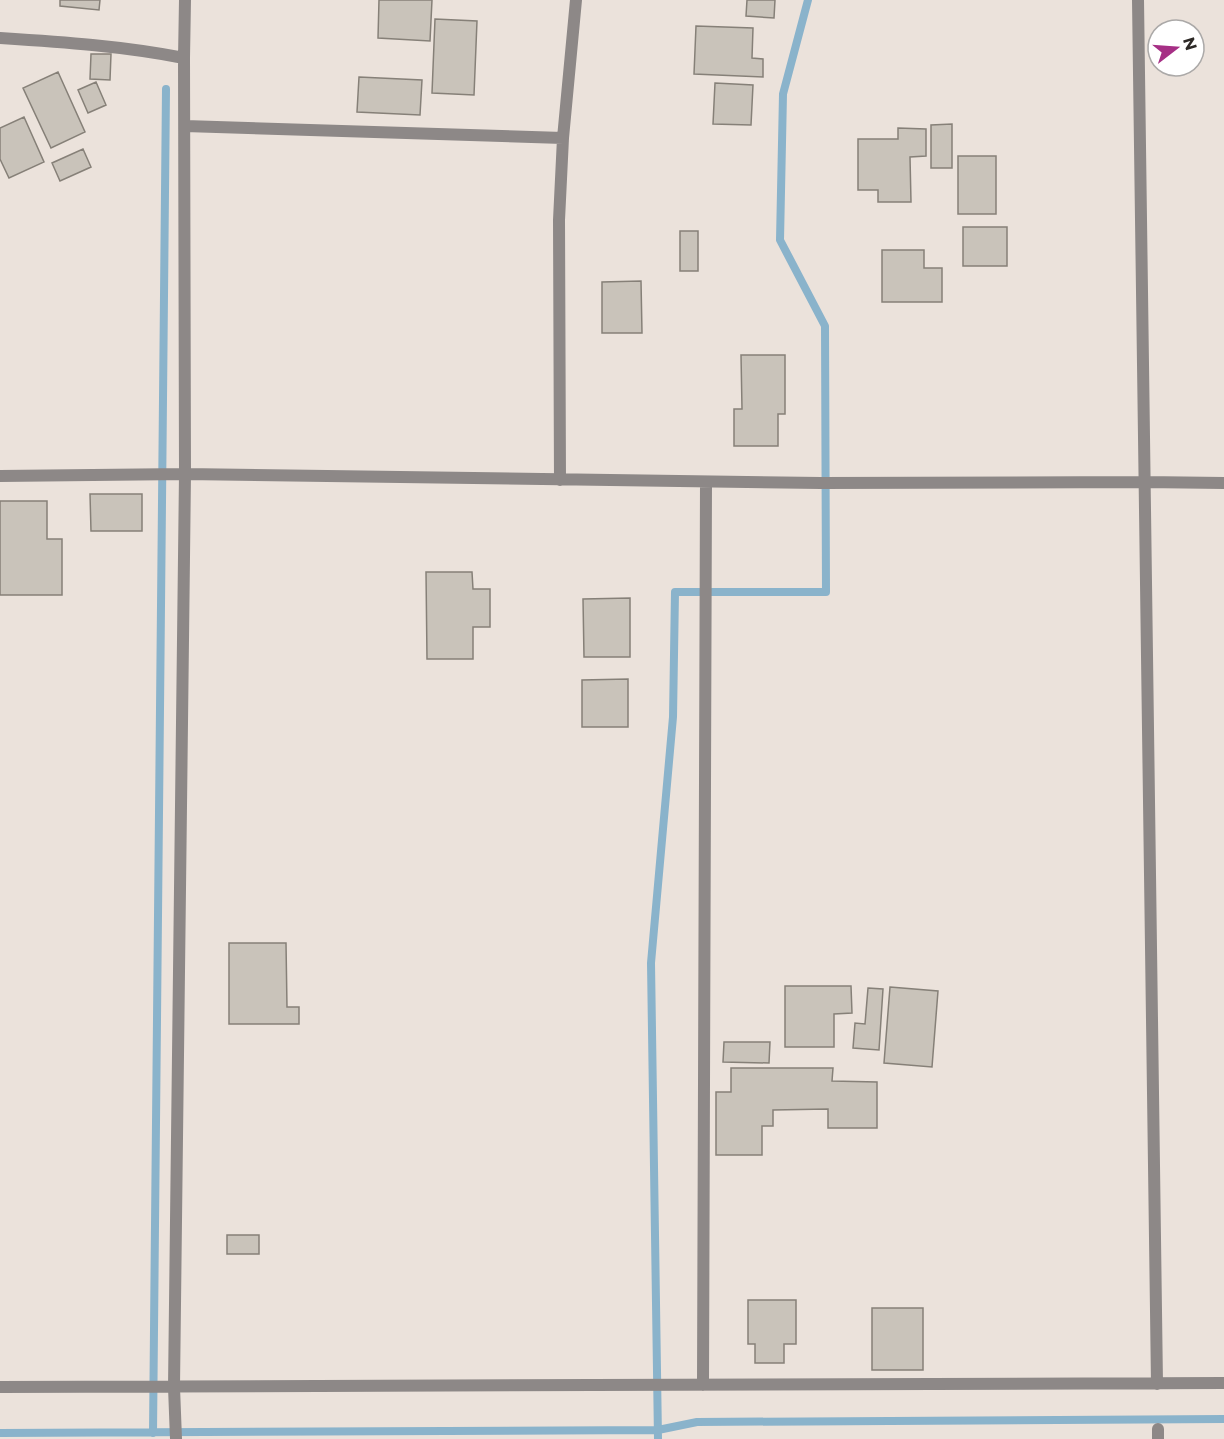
<svg xmlns="http://www.w3.org/2000/svg" width="1224" height="1439" viewBox="0 0 1224 1439" font-family="Montserrat,sans-serif">
<rect width="100%" height="100%" fill="#ebe2db"/>
<g fill="none" stroke-linecap="round" stroke-linejoin="round">
<!-- stream -->
<path stroke="#8ab3cb" stroke-width="8" d="M0,1433L658,1430L697,1422L1224,1419
M153,1433L166,89
M658,1439L651,963L673,717L675,592H826L825,326L780,240L783,94L808,0"/>
</g>
<!-- building -->
<path fill="#c9c3ba" stroke="#868078" stroke-width="1.5" d="M60,0H100L99,10L60,6Z
M379,0H432L430,41L378,38Z
M747,0H775L774,18L746,16Z
M435,19L477,21L474,95L432,93Z
M696,26L753,28L752,58L763,59V77L694,74Z
M91,54H111L110,80L90,79Z
M58,72L85,132L51,148L23,88Z
M359,77L422,80L420,115L357,112Z
M96,82L106,105L88,113L78,90Z
M715,83L753,85L751,125L713,124Z
M24,117L44,162L9,178L0,159V128Z
M952,124V168H931V125Z
M898,128L926,129V156L910,157L911,202H878V190H858V139H898Z
M83,149L91,167L60,181L52,163Z
M958,156H996V214H958Z
M963,227H1007V266H963Z
M680,231H698V271H680Z
M882,250H924V268H942V302H882Z
M641,281L642,333H602V282Z
M741,355H785V414H778V446H734V409H742Z
M90,494H142V531H91Z
M0,501H47V539H62V595H0Z
M426,572H472L473,589H490V627H473V659H427Z
M630,598V657H584L583,599Z
M628,679V727H582V680Z
M229,943H286L287,1007H299V1024H229Z
M785,986H851L852,1013L834,1014V1047H785Z
M890,987L938,991L932,1067L884,1063Z
M868,988L883,989L879,1050L853,1048L855,1023L865,1024Z
M724,1042H770L769,1063L723,1062Z
M731,1068H833L832,1081L877,1082V1128H828V1109L773,1110V1126H762V1155H716V1092H731Z
M227,1235H259V1254H227Z
M748,1300H796V1344H784V1363H755V1344H748Z
M872,1308H923V1370H872Z"/>
<g fill="none" stroke-linecap="round" stroke-linejoin="round">
<!-- street -->
<path stroke="#8d8887" stroke-width="12" d="M1138,0L1157,1384
M0,38C62,42 123,46 184,58L185,474L174,1387L176,1439
M184,58L185,0
M185,126L563,138
M0,476L185,474L821,483L1144,482L1224,483
M560,480L559,220L563,138L576,0
M703,1385L706,482
M0,1387L1224,1383
M1158,1429V1439"/>
</g>
<!-- north arrow -->
<g transform="translate(1176 48) rotate(73)"><circle r="28" fill="#ffffff" stroke="#aba9a8" stroke-width="1.5"/>
<path d="M0-4.5L10 22L0 15L-10 22Z" fill="#a62f85"/>
<text y="-9" font-size="16" font-weight="bold" text-anchor="middle" fill="#2d2926">N</text>
</g>
</svg>
